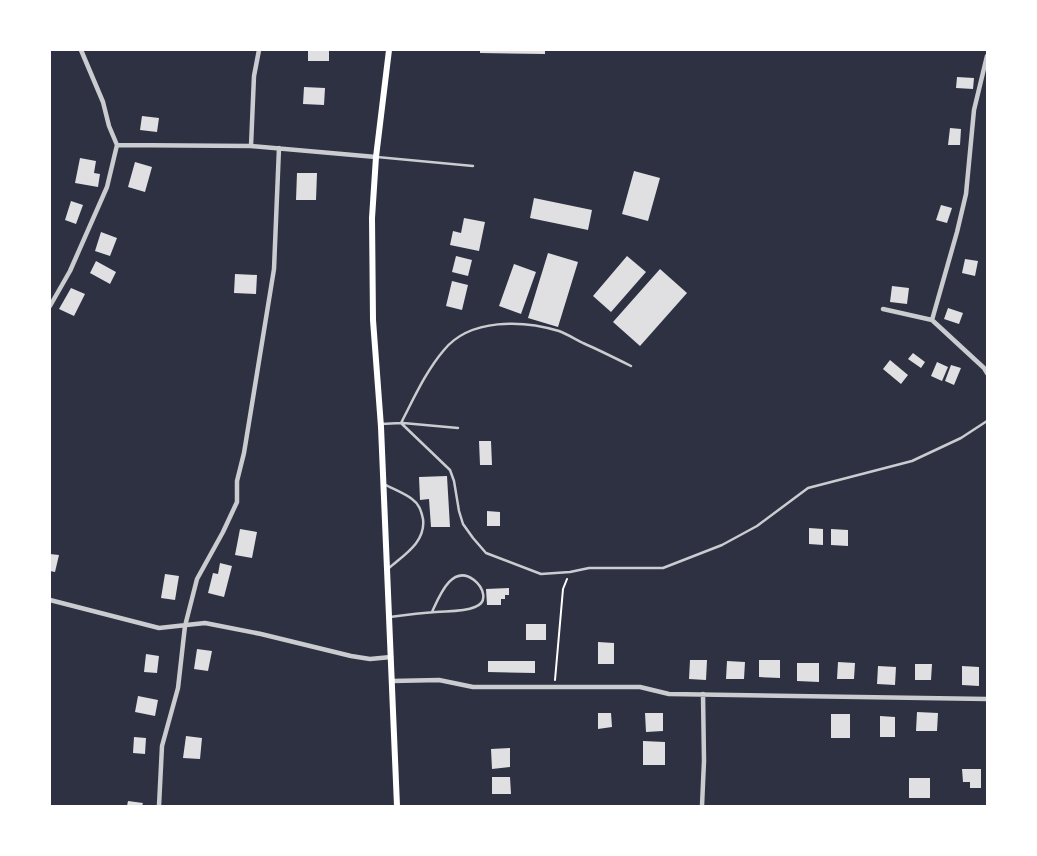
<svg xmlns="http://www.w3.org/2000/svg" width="1037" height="856" font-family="'Roboto Condensed',sans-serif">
<rect width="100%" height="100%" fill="#2d3142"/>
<path fill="#e0e0e3" d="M308,50h21v11h-21z
M480,50h65v4l-65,-1z
M957,77l17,1 -1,11 -17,-1z
M304,87l21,1 -1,17 -21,-1z
M142,116l17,2 -2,14 -17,-2z
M950,128l11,1 -1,16h-12z
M80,158l16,3 -2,12 6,1 -2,13 -23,-4z
M135,162l17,5 -7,25 -17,-5z
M634,171l26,7 -12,43 -26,-7z
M297,173h20l-1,27h-20z
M534,198l58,12 -4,20 -58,-12z
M71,201l12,4 -7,19 -11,-4z
M941,205l11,3 -5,15 -11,-3z
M464,218l21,4 -6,29 -29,-6 3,-14 8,2z
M101,232l16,6 -7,18 -15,-5z
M548,253l30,9 -20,65 -30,-9z
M456,256l16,4 -4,16 -16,-4z
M627,256l19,16 -35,40 -18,-16z
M965,259l13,2 -3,15 -13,-3z
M96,261l20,11 -6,12 -20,-11z
M514,264l22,8 -15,42 -22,-8z
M660,269l27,24 -47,53 -27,-24z
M235,274l22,1 -1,19 -22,-1z
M452,281l16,4 -6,25 -16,-4z
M892,286l17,2 -2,16 -17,-2z
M71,288l14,6 -11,22 -15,-7z
M948,308l15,5 -4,11 -15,-5z
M913,353l12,9 -4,6 -13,-9z
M890,360l18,15 -7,9 -18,-15z
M937,362l11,5 -6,14 -11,-5z
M951,365l10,3 -7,17 -9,-4z
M479,441h12l1,24h-12z
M447,476l3,51h-19l-2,-28 -9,1 -1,-23z
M487,511l13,1v14h-13z
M809,528l14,1v16l-14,-1z
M240,529l17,3 -5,26 -17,-3z
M831,529l17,1v16l-17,-1z
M50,554l9,1 -4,17 -5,-1z
M220,563l12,3 -8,31 -16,-4 5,-20 5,1z
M165,574l14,2 -4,24 -14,-2z
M509,588v7h-4v4h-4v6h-14l-1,-16z
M526,624h20v16h-20z
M598,642l16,1v21h-16z
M197,649l15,2 -4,20 -14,-2z
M146,654l13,2 -2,17 -13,-1z
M690,660h17l-1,20 -17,-1z
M759,660h21v18l-21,-1z
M488,661h47v12l-47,-1z
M727,661l18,1 -1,17h-18z
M838,662l17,1 -1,16h-17z
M797,663h22v19l-22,-1z
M915,664h17l-1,16h-16z
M878,666l18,1 -1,18 -18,-1z
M962,666l17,1v19l-17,-1z
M138,696l20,4 -3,16 -20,-4z
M917,712l21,1 -1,18h-21z
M598,713h13l1,14 -14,2z
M645,713h18v18l-17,1z
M831,714h19v24h-19z
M880,716l15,1v20h-15z
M186,736l16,2 -2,21 -17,-1z
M134,737l12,1 -1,16 -12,-1z
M643,741l22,1v23h-22z
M510,748v19l-18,2 -1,-20z
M962,769h19v19h-11v-6h-7z
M492,777h18l1,17h-19z
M909,778h21v20h-21z
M128,801l15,2 -1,3h-15z"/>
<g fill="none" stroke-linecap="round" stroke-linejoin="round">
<path stroke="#fff" stroke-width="2" d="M555,680l8,-91 4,-10"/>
<path stroke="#caccd0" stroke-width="2.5" d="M377,157l96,9
M401,423l49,47 4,11 5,30 4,13 10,14 13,15 55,21 29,-2 19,-4h74l59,-23 35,-19 51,-38 104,-27 49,-23 26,-17
M403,423l55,5
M381,424l20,-1c13,-25 25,-52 43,-73 26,-32 79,-30 115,-19 8,3 16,8 24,12 16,7 32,15 48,23
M384,484c9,5 20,9 28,15 7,5 9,11 11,20 3,23 -19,36 -34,49
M390,617c15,-2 31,-4 46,-5 12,-1 27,0 39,-5 14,-5 8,-20 -1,-27 -22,-17 -35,17 -42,32"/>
<path stroke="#caccd0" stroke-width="4.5" d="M117,145l134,1 125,11
M251,146l3,-70 5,-26
M50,306l20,-35 37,-84 10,-42 -8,-19 -6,-24 -22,-52
M883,309l49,11 52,48 3,5
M932,320l25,-88 9,-38 8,-84 13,-54
M50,600l109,28 46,-5 56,11 90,22 19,3 21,-2
M392,681l47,-1 34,7h167l29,7 318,5
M159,806l3,-60 16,-58 7,-62 12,-47 26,-47 14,-30v-21l7,-28 30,-184 5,-121
M702,806l2,-45 -1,-67"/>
<path stroke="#fff" stroke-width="6" d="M389,50l-13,107 -4,61 1,102 8,107 16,379"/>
</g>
<rect width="1037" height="856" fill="none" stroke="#ffffff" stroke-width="102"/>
</svg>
